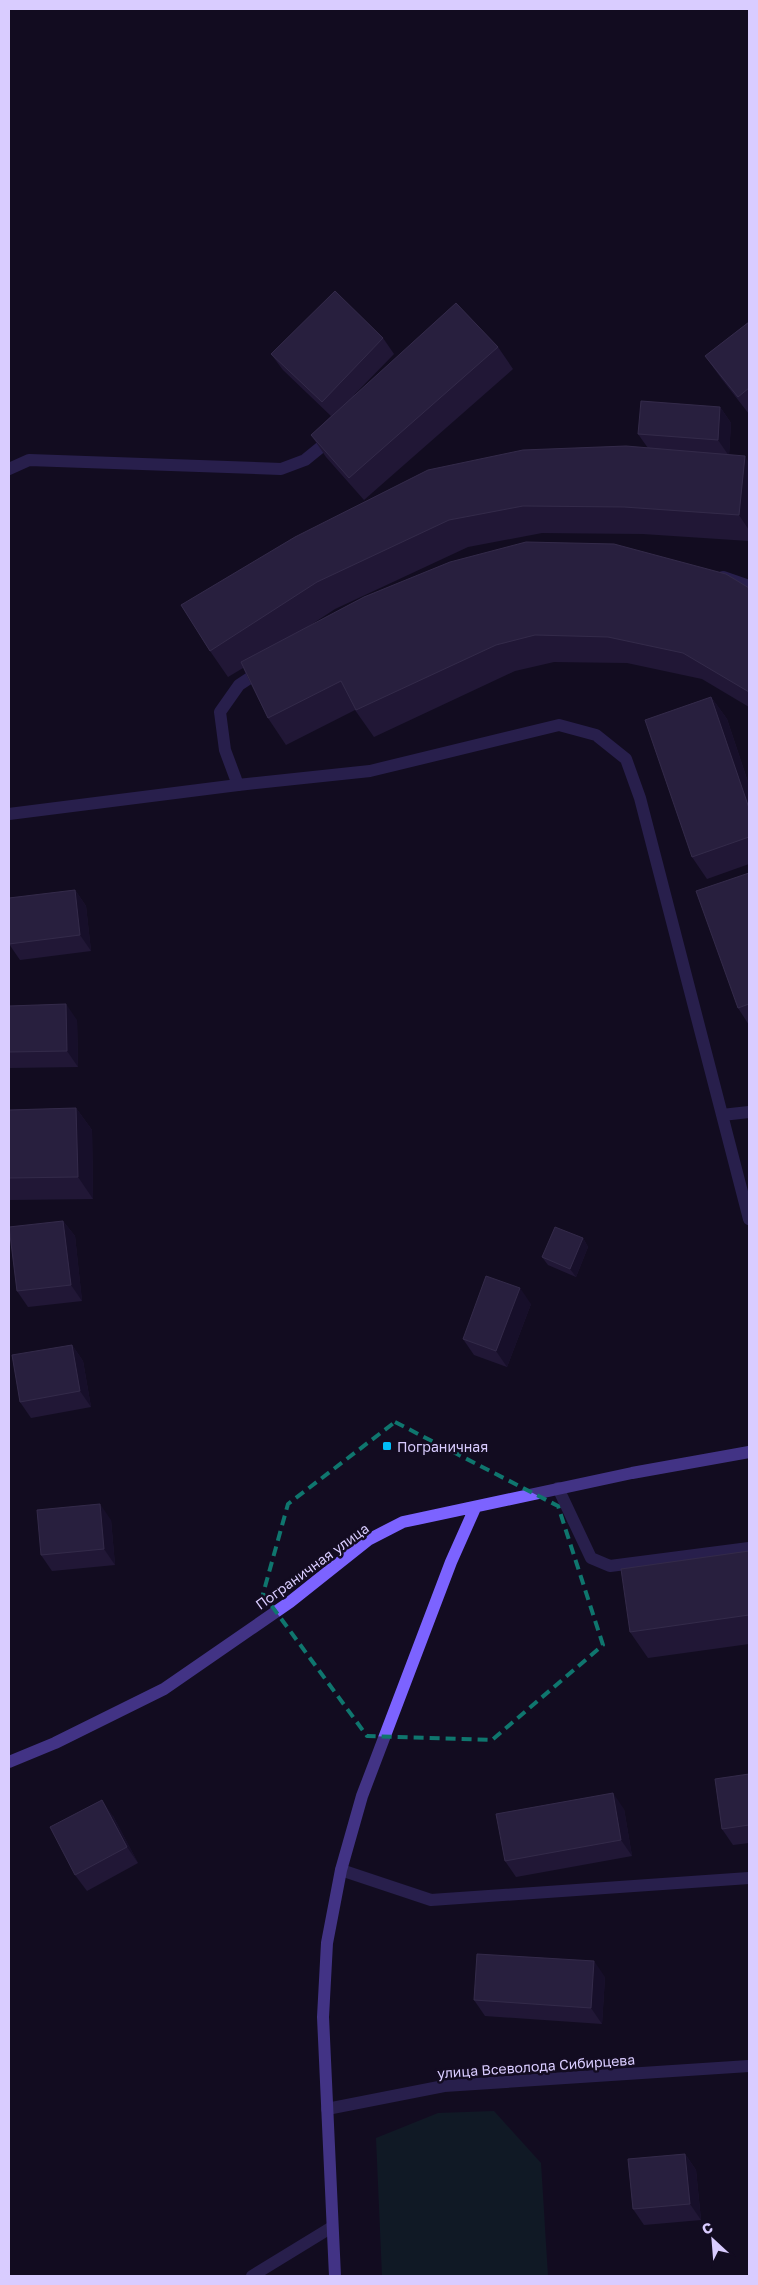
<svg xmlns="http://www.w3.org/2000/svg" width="758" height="2285" font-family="'Golos Text',sans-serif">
<rect width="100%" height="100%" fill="#130c21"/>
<path fill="#0f282b" d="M494,2111l47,52 7,113h-166l-6,-138 62,-25z"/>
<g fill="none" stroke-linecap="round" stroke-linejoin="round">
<path stroke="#433682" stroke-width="12" d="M9,469l20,-9 252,9 24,-9 27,-22
M723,577l26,9
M238,785l-13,-35 -5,-38 19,-27 24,-16"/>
<path stroke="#433682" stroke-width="12" d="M9,814l229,-29 132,-14 189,-46 37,10 30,24 14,39 109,421
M722,1115l27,-3
M558,1488l33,70 19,8 139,-18
M341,1870l90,30 318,-22
M327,2109l117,-23 305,-20
M252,2276l80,-49"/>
<path stroke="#7c63ff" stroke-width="12" d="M9,1762l46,-19 109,-54 126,-87 78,-62 35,-18 229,-49 117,-21
M335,2276l-12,-259 4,-74 14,-73 21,-74 89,-234 24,-54"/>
</g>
<path fill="#332550" d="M749,322v92l-28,-36 -16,-22z
M383,338l11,16 -40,41 144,-48 15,22 -149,131 -38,-43 -15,-22 20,-19 -48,-46 -12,-16z
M720,407l11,16 -2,32 20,8v78l-106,-7 -101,-1 -74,14 -133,62 -32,21 446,-42v119l-47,-28 -75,-16 -73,-1 -39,9 -141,66 -19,-27 -69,35 -18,-27 -25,-50 -15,9 -18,-26 -29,-46 467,-157 -10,-14z
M711,697l16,22 22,66v79l-42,15 -15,-22z
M749,873v152l-11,-17z
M75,890l11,16 5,45 -71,9 -11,-16z
M9,1006l68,14 1,47 -69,1z
M76,1108l16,22 1,69 -84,1v-90z
M63,1221l12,15 7,65 -54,6 -11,-16z
M583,1238l5,9 -12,30 -28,-12 -6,-8z
M531,1304l-24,63 -33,-12 -11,-16z
M72,1345l11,16 8,46 -60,11 -11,-16z
M111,1520l4,45 -63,6 -11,-16z
M749,1551v93l-101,14 -18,-26z
M749,1774v69l-16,2 -11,-16z
M624,1809l8,47 -116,21 -11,-16z
M113,1816l25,47 -51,28 -12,-16z
M605,1977l-3,47 -117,-8 -11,-16z
M685,2154l11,16 5,50 -57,5 -11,-16z"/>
<path fill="#1e1335" d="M720,407l11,16 -2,33 -11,-16z
M745,456l4,7v67l-10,-15z
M711,697l16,22 22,66v23z
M75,890l11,16 5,45 -11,-16z
M66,1004l11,16 1,47 -11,-16z
M76,1108l16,22 1,69 -15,-22z
M63,1221l12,15 7,65 -11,-16z
M583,1238l5,9 -12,30 -6,-8z
M520,1288l11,16 -24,63 -11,-16z
M72,1345l11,16 8,46 -11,-16z
M100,1504l11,16 4,45 -11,-16z
M613,1793l11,16 8,47 -11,-16z
M102,1800l11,16 25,47 -11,-16z
M594,1961l11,16 -3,47 -11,-16z
M685,2154l11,16 5,50 -11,-16z"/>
<path fill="#443763" stroke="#5c4e7b" d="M335,291l48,47 -61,64 -51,-48z
M456,303l42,44 -149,131 -38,-43z
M749,322v66l-11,9 -33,-41z
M641,401l79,6 -2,33 -80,-6z
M626,446l119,10 -6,59 -115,-8 -101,-1 -74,14 -132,62 -107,69 -29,-46 114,-68 133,-67 95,-20z
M526,542l88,2 112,30 23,14v104l-66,-39 -75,-16 -73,-2 -39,10 -140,65 -15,-29 -73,37 -27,-56 123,-65 86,-35z
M711,697l38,111v29l-57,20 -47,-137z
M749,873v131l-11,4 -42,-117z
M75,890l5,45 -71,9v-46z
M66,1004l1,47 -58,1v-46z
M76,1108l2,69 -69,1v-68z
M63,1221l8,64 -54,6 -8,-64z
M555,1227l28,11 -13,31 -28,-12z
M486,1276l34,12 -24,63 -33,-12z
M72,1345l8,46 -60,11 -8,-47z
M100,1504l4,45 -63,6 -4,-45z
M749,1551v64l-119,17 -9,-63z
M749,1774v51l-27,4 -7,-50z
M613,1793l8,47 -116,21 -9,-47z
M102,1800l25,47 -52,28 -25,-48z
M477,1954l117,7 -3,47 -117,-8z
M685,2154l5,50 -57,5 -5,-50z"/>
<path d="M0 0H758V2285H0ZM395,1422l163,84 45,139 -111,95 -125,-4 -104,-142 25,-90z" fill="#130c21" fill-opacity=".55" fill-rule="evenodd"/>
<path fill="none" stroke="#0f766e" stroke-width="4" stroke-dasharray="10 6" stroke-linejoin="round" d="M395,1422l163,84 45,139 -111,95 -125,-4 -104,-142 25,-90z"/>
<rect fill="#00bef7" stroke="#130c21" stroke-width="2" x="382" y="1441" width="10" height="10" rx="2.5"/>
<g text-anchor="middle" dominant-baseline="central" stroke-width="5" stroke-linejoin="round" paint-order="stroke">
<g font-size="14" fill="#d9ccff" stroke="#130c21" text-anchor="start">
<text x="397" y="1446">Пограничная</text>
</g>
<g font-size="14" fill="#d9ccff" stroke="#130c21">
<text transform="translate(312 1566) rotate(-36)">Пограничная улица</text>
<text transform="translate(536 2066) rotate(-4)">улица Всеволода Сибирцева</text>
</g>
</g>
<rect width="758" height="2285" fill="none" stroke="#d9ccff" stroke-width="20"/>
<g transform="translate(713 2240) rotate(334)" stroke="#130c21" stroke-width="4" paint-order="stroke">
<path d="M0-4L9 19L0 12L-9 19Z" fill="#d9ccff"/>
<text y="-8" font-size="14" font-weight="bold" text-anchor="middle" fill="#d9ccff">С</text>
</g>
</svg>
